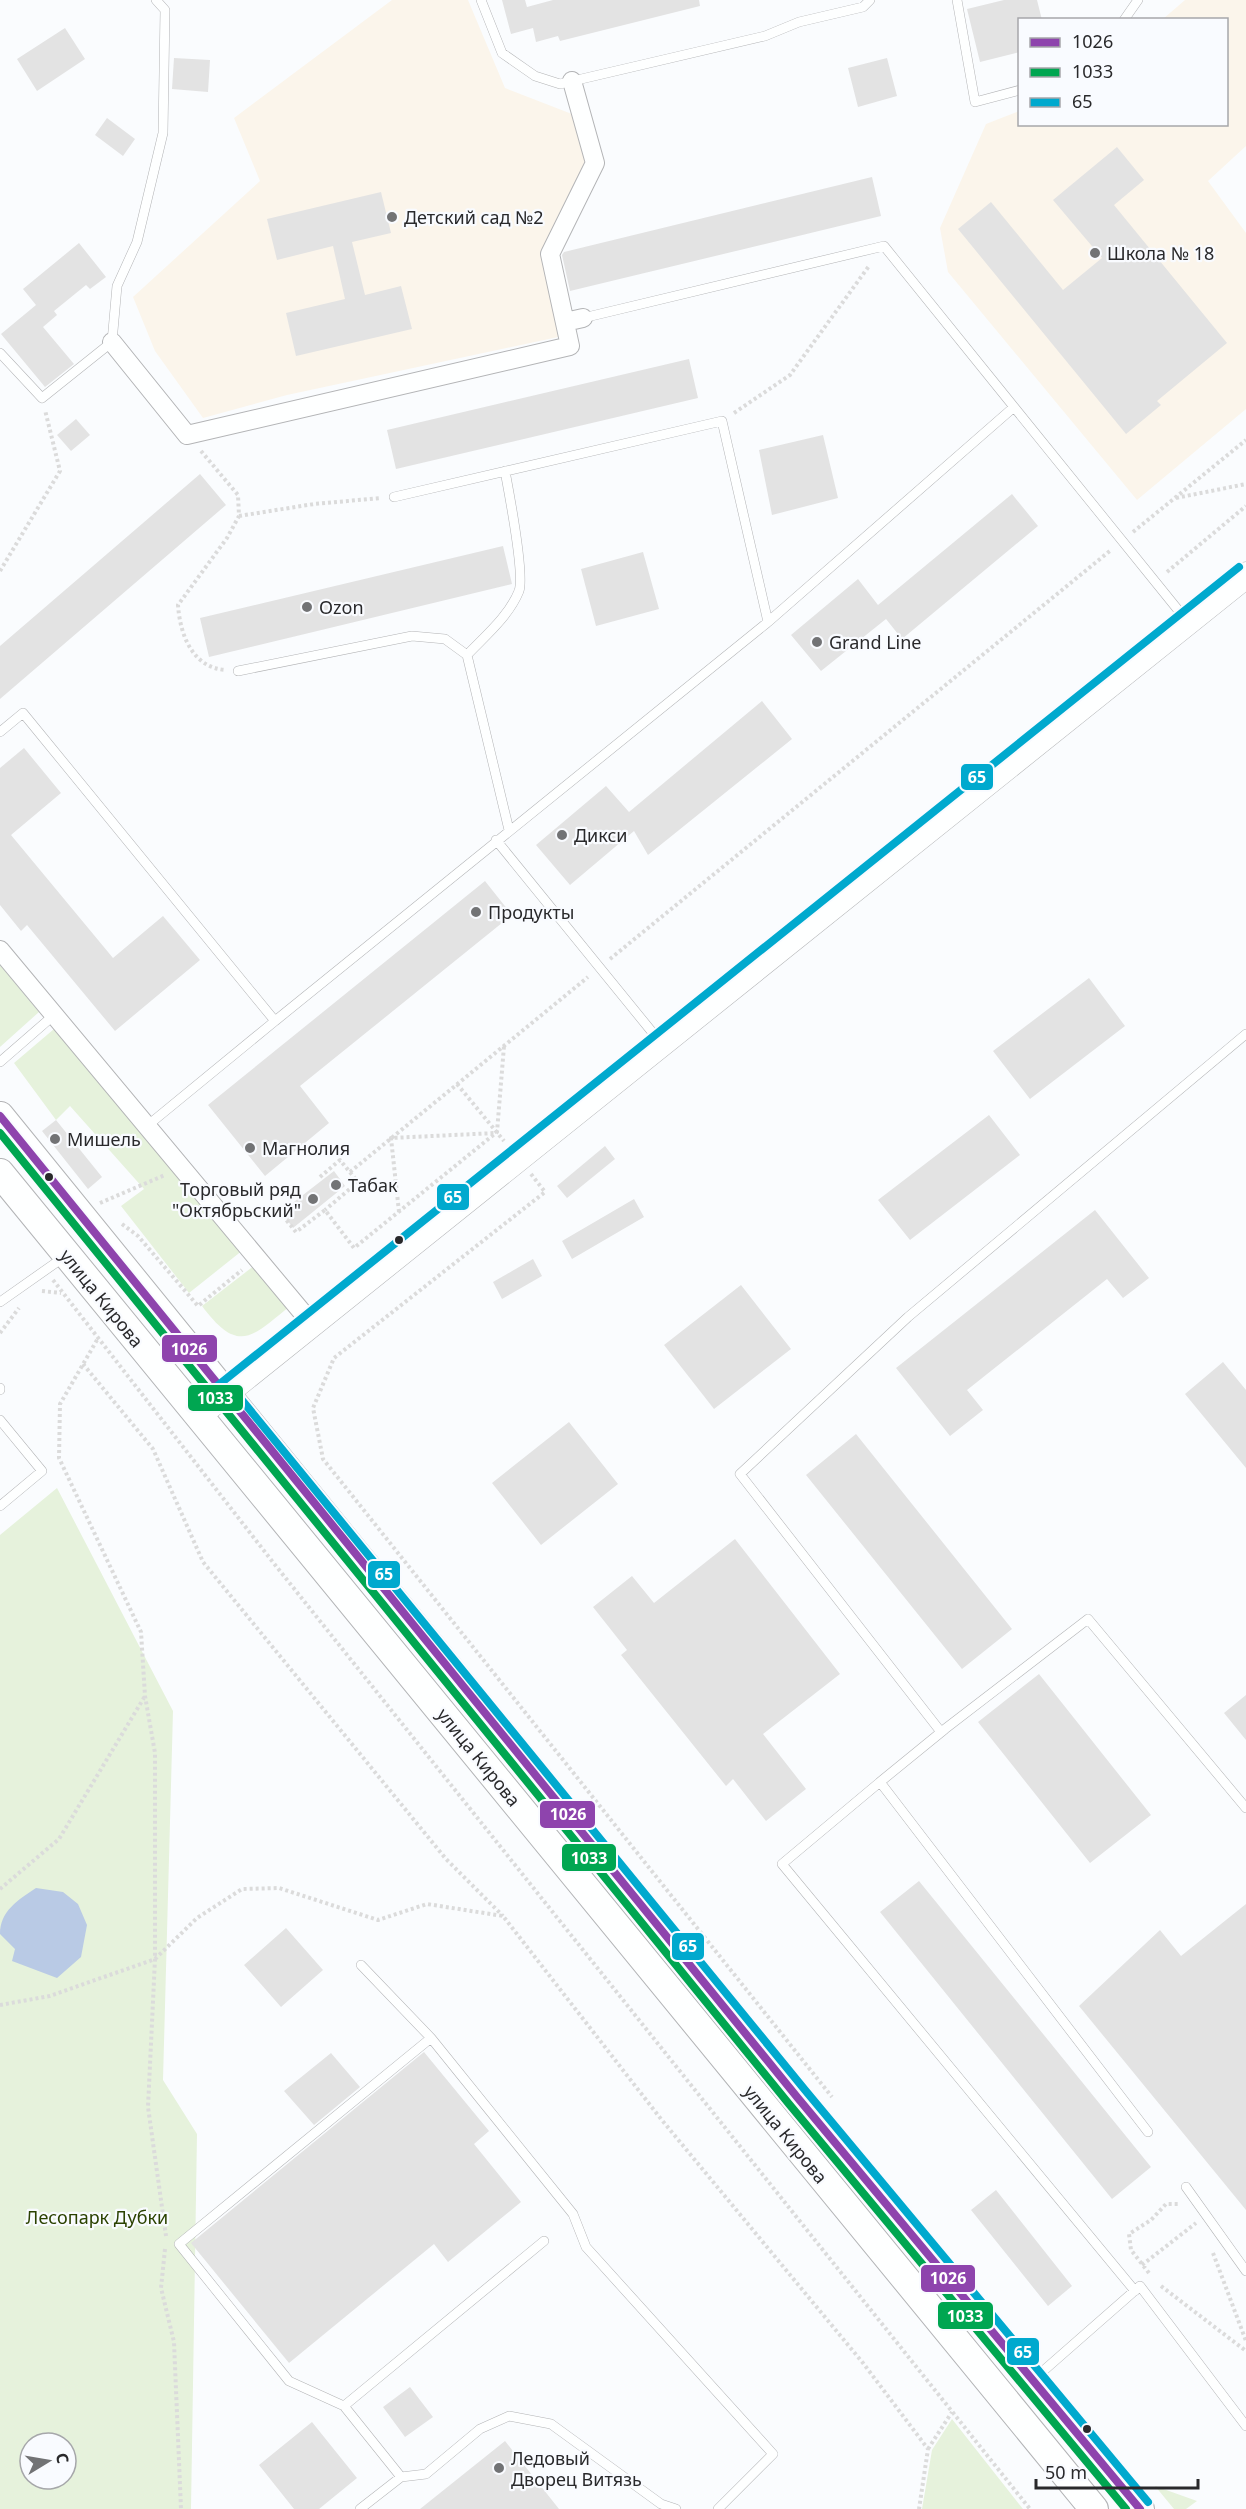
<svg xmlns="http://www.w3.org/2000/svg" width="1246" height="2509" font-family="'Noto Sans',sans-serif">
<rect width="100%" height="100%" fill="#fafcfe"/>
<path fill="#fbf5eb" d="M392,0h76l37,88 72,28 13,48 -44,89 17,83 -276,59 -84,23 -48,-67 -22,-54 127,-116 -26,-63z
M1185,0h61v146l-38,35 38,52v176l-109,91 -189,-228 -8,-44 46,-104 33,-13 1,13h206v-104l-63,-1z"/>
<path fill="#e6f2dc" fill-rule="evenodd" d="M0,965l39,47 -39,35z
M54,1029l189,221 -54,43 -68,-87 23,-17 -74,-83 -14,14 -42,-57z
M255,1265l35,41c-39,32 -52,48 -88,0z
M57,1488l116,223 -10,369 34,54 -6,375h-191v-974zM30,2443h36v36h-36z
M952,2419l71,90h-101l10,-59z
M1155,2486l42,15 -11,8h-12z"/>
<path fill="#b9cae5" d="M36,1888l27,4 15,12 9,21 -6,32 -24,21 -45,-17 3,-12 -15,-15c0,-23 18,-34 36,-46z"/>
<path fill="#e3e3e3" d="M502,0h23l2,7 26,-7h146l1,6 -140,35 -2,-5 -22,6 -3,-14 -22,6z
M1004,0h33l5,20h-22v32l-40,10 -13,-53z
M65,28l20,31 -48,32 -20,-32z
M174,58l36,2 -2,32 -36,-3z
M887,58l10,38 -39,11 -10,-39z
M107,118l28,21 -12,17 -28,-21z
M1117,147l27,33 -30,25 113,138 -70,58 4,4 -35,29 -168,-205 33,-27 72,88 39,-32 -49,-58z
M872,177l9,39 -311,75 -8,-36 2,-3z
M381,192l10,41 -39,9 13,53 36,-9 11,43 -116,27 -10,-43 59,-14 -12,-53 -56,14 -10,-41z
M79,243l27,34 -16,12 -4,-4 -32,26 3,4 -14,12 31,37 -29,23 -44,-53 35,-29 -13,-16z
M689,359l9,39 -302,71 -9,-39z
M76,419l14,16 -19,16 -14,-16z
M823,435l15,63 -66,17 -13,-65z
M200,474l26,31 -226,194v-53z
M1012,494l26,32 -136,113 -16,-20 -65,52 -30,-36 67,-56 20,26z
M503,546l9,38 -303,73 -9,-39z
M643,552l16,57 -63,17 -15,-57z
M762,701l30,38 -144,116 -14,-24 -64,54 -34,-40 70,-59 23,26z
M24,748l37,45 -50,42 102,123 50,-42 37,44 -85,71 -88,-106 -6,6 -21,-26v-137z
M485,881l27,34 -212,171 29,37 -64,53 -57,-71z
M1089,978l36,48 -95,73 -37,-48z
M989,1115l31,40 -110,85 -32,-40z
M56,1120l46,57 -14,12 -46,-58z
M605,1146l10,13 -48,39 -10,-12z
M334,1171l11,15 -52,42 -12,-16z
M634,1199l10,18 -72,42 -10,-18z
M1095,1210l54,68 -26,20 -16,-19 -140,111 16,20 -33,26 -54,-68z
M533,1259l9,17 -40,23 -9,-17z
M741,1285l50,64 -77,60 -50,-64z
M1223,1362l23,28v78l-61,-74z
M569,1422l49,62 -77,61 -49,-62z
M856,1434l156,195 -50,40 -156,-194z
M735,1539l105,135 -77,60 43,55 -40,32 -33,-42 -7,7 -105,-131 6,-5 -34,-43 39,-31 22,27z
M1039,1674l112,141 -61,48 -112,-141z
M1246,1695v45l-22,-27z
M919,1881l232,286 -39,32 -232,-287z
M1246,1904v306l-167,-204 81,-76 21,26z
M286,1928l37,42 -42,37 -37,-42z
M424,2052l65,79 -15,13 47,58 -73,60 -14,-18 -145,119 -98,-120z
M331,2053l29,34 -46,38 -30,-34z
M996,2190l76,96 -24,20 -77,-96z
M410,2387l23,30 -28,20 -22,-30z
M312,2422l45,56 -38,31h-25l-35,-44z
M505,2441l54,68h-139z"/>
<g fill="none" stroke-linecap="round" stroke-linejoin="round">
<g stroke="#b3b4b6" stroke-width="10">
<path id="lane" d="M481,0l21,53 33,23 25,8 205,-48 34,-14 64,-15 7,-7
M957,0l18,102 45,-12
M1124,20l14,-20
M583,318l301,-72 130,161
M0,353l42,45 70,-56 5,-56 20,-44 26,-109 2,-123 -9,-10
M394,497l328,-76 46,201
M467,655c18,-19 42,-39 52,-64 6,-17 -10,-98 -14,-120
M238,671l174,-35 33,3 22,16 42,175
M0,732l23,-19 252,308 -128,105
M496,840l165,203
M275,1021l493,-399 246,-215 173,214
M1246,1034l-338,283 -168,157 201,258 147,-113 158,189
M0,1062l54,-47
M0,1302l64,-45
M0,1388v2
M0,1420l42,51 -42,35
M945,1729l-65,53 268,350
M880,1782l-98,82 353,427
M361,1965l70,73 142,176 13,33 187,207 -55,55
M1186,2187l60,84
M1034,2379l106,-93 106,140
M344,2406l-55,-25 -110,-137 252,-206
M401,2477l-57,-71 200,-165
M360,2509l41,-32 25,-3 54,-45 29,-13 42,8 110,80 15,5"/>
</g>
<g stroke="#b3b4b6" stroke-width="20">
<path id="street" d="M565,322l18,-4
M112,342l75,93 383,-89 -20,-92 45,-91 -23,-82
M0,950l312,374"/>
</g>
<g stroke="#b3b4b6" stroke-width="27">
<path id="secondary" d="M198,1415l1048,-840"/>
</g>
<g stroke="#b3b4b6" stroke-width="30">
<path id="primary" d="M0,1116l797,981 343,412
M0,1173l1094,1336"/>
</g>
<path stroke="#dbdbdb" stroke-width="4" stroke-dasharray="3 3" stroke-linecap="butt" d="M734,413l56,-38 79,-109
M201,451l37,44 1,21 -12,22 -49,67c2,29 14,63 48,65
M1176,498l70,-14
M239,516l75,-12 67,-6
M1133,532l113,-92
M0,571l60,-100 -15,-61
M1167,572l79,-66
M610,959l501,-409
M457,1084l47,57
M350,1172l238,-195
M531,1174l14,18 -211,166 -21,50 10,51 509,638
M320,1177l20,-17 18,22 -33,28
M100,1203l65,-28
M279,1211l17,21 29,-22 29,38 143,-116 7,-86
M399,1212l-8,-74 105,-5
M122,1224l16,12 60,70 44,-36
M53,1280l219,281 758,948
M42,1291l19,2
M0,1333l19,-25
M97,1340l-37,64 -1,54 82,174 4,64 10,57v206l-7,148 18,129
M83,1364l70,85 50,113 243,297 57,57
M0,1889l59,-50 86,-143
M0,2005l50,-9 105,-37 42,-41 45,-29 37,-1 99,32 49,-16 76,12 158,203 202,244 65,86 -9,60
M165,2249l-4,39 13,54 7,167
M1213,2253l33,88
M1142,2265l54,-42
M1149,2273l-18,-23 -2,-16 22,-14 15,-16h12
M1161,2286l85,65
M928,2449l24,-37"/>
<use href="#lane" stroke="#feffff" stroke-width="9"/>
<use href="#street" stroke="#feffff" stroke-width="18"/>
<use href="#secondary" stroke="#feffff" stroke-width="26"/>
<use href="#primary" stroke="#feffff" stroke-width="28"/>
<g stroke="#f9fbff" stroke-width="12">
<path id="bus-1" d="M0,1116l797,981 343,412"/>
</g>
<g stroke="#f9fbff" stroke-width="12">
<path id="bus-2" d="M0,1133l789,971 337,405"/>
</g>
<g stroke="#f9fbff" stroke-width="12">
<path id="bus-3" d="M232,1388l573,702 343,412
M191,1407l1048,-840"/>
</g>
<use href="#bus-1" stroke="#8e44ad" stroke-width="8"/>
<use href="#bus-2" stroke="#00a651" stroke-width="8"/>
<use href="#bus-3" stroke="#00a9ce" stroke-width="8"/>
</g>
<g fill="#727375" stroke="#f9fbff" stroke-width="2">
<circle cx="392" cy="217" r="6"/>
<circle cx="1095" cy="253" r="6"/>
<circle cx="307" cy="607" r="6"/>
<circle cx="817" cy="642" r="6"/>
<circle cx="562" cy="835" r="6"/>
<circle cx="476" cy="912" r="6"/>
<circle cx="55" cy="1139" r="6"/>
<circle cx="250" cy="1148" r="6"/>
<circle cx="336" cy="1185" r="6"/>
<circle cx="313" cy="1199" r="6"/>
<circle cx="499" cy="2468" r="6"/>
</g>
<g fill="#29292b" stroke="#f9fbff" stroke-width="2">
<circle cx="49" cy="1177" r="5"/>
<circle cx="399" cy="1240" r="5"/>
<circle cx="1087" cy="2429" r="5"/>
</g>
<g text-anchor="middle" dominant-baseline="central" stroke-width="4.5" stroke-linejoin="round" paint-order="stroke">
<g font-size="18" fill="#29292b" stroke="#f9fbff" text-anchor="start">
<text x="404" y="217">Детский сад №2</text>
<text x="1107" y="253">Школа № 18</text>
<text x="319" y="607">Ozon</text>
<text x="829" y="642">Grand Line</text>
<text x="574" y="835">Дикси</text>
<text x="488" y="912">Продукты</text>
<text x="67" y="1139">Мишель</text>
<text x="262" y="1148">Магнолия</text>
<text x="348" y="1185">Табак</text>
<text x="301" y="1189" text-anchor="end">Торговый ряд<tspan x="301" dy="21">"Октябрьский"</tspan></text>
<text x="511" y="2458">Ледовый<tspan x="511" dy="21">Дворец Витязь</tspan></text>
</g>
<g font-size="18" fill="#29292b" stroke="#f9fbff">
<text transform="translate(102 1298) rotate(51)">улица Кирова</text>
<text transform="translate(479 1757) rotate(51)">улица Кирова</text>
<text transform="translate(786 2134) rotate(51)">улица Кирова</text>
</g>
<g font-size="18" fill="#2b4201" stroke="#f9fbff">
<text x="97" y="2217">Лесопарк Дубки</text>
</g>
</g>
<g stroke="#f9fbff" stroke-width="2">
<rect x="960" y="763" width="34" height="28" rx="6" fill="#00a9ce"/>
<rect x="436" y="1183" width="34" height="28" rx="6" fill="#00a9ce"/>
<rect x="161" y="1334" width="57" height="29" rx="6" fill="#8e44ad"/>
<rect x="187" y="1384" width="57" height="28" rx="6" fill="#00a651"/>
<rect x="367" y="1560" width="34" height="29" rx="6" fill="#00a9ce"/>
<rect x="539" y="1800" width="57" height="29" rx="6" fill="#8e44ad"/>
<rect x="561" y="1843" width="56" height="29" rx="6" fill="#00a651"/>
<rect x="671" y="1932" width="34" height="29" rx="6" fill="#00a9ce"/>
<rect x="920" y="2264" width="56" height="29" rx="6" fill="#8e44ad"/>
<rect x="937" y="2301" width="57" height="29" rx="6" fill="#00a651"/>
<rect x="1006" y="2337" width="34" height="29" rx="6" fill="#00a9ce"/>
</g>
<g font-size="16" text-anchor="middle" font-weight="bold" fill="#fff">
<text x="977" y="783">65</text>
<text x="453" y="1203">65</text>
<text x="189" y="1355">1026</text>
<text x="215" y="1404">1033</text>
<text x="384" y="1580">65</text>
<text x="568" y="1820">1026</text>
<text x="589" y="1864">1033</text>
<text x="688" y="1952">65</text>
<text x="948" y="2284">1026</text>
<text x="965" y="2322">1033</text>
<text x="1023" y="2358">65</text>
</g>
<rect x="1018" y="18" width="210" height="108" fill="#f9fbff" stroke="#a6a7aa" stroke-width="1.5"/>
<rect x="1030" y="38" width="30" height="9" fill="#8e44ad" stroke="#a6a7aa" stroke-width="1.5"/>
<text x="1072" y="48" font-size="18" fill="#29292b">1026</text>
<rect x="1030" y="68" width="30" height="9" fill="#00a651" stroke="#a6a7aa" stroke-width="1.5"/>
<text x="1072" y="78" font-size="18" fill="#29292b">1033</text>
<rect x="1030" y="98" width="30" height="9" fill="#00a9ce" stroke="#a6a7aa" stroke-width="1.5"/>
<text x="1072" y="108" font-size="18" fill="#29292b">65</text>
<g transform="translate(48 2461) rotate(79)"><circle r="28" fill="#f9fbff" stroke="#a6a7aa" stroke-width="1.5"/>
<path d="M0-4.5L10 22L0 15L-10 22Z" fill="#727375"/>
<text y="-9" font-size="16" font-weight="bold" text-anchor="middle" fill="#29292b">С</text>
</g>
<path d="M1036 2479v9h162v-9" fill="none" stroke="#29292b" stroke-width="3"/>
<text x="1045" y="2479" font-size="18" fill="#29292b" stroke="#f9fbff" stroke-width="4.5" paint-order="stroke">50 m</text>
</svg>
